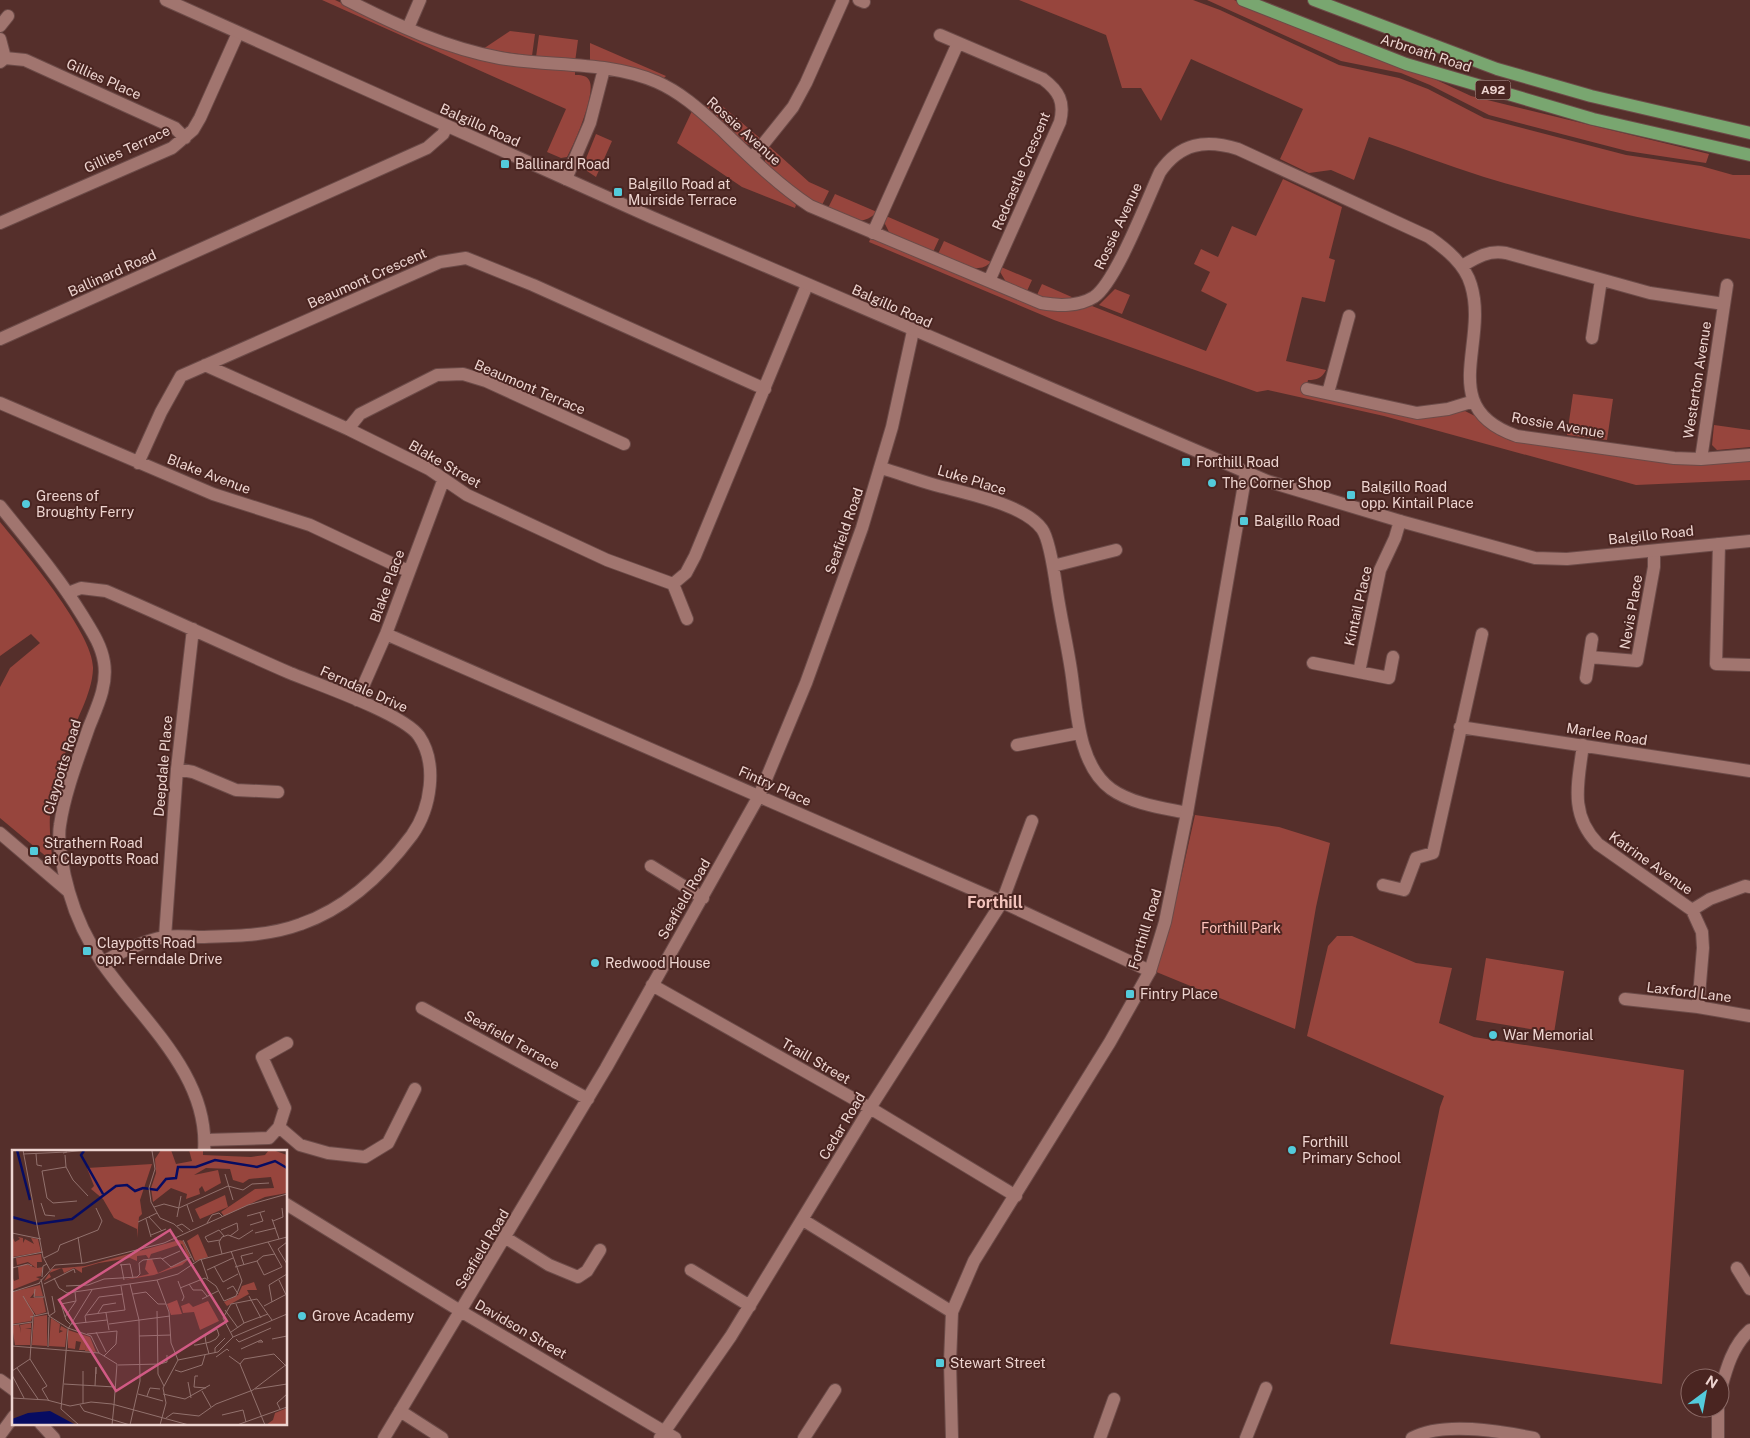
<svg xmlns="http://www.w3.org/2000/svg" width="1750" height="1438" font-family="'Public Sans',sans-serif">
<rect width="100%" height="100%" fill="#552f2b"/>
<path fill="#97453d" d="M322,0h13l89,41 151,30v4c5,0 11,0 14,5 8,12 -15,65 -22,77l-6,1 -14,-6 19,-43z
M1019,0h174l27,10 119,55 60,13 29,11 56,29 142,37 75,11 32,9h17v64c-90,-15 -179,-36 -266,-62 -38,-12 -76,-27 -115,-40l-15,43 -23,-10 -22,3 -29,-14 23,-50 -112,-50 -30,62 -20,-33h-19l-16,-53z
M1207,0h27l196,77 41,19 238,58 -3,9 -79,-12 -138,-36 -59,-30 -29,-12 -60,-12z
M510,31l25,3 -3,22 -49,-7z
M539,35l39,5 -3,22 -39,-5z
M590,43l76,33 -3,3 -73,-17z
M713,98l49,42 -13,5 -6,-3 -40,-35z
M692,111l104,94 -1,3 -53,-21 -65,-44z
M596,134l16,7 -16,36 -9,-6 -2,-10z
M769,146l40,36 20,9 -7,14 -17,-9 -40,-33v-13z
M1283,179l59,28 -13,51 6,2 -10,42 -23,-5 -16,64 40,9c-4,8 -9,10 -18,10l-3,13 112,26 48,-8 12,6 21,18 13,6 173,24 66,-4v19l-114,5 -252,-69 -116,-26 -11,2 -203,-72 -185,-78 2,-5 199,74 22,-5 114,45 21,-47 -26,-13 9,-19 -16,-8 7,-15 17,8 14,-31 24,10z
M835,194l42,18c-17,17 -30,4 -49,-4z
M886,216l53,23 -6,13 -43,-18 -6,-12z
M944,241l47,21c-14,15 -37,-1 -53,-8z
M1001,267l31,13 -5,11 -21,-9 -7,-12z
M1042,284l32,14 -14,2 -14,-1 -9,-4z
M1115,289l15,6 -8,19 -23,-9z
M1573,394l40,5 -6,41 -40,-5z
M1714,425l36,5v17l-33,3 -5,-5z
M0,522c23,28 95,113 93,147 -1,26 -18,51 -25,76 -6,18 -17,52 -18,70 -1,14 1,29 2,42l-4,1 -48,-40v-131l10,-19 30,-25 -9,-9 -31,22z
M1195,815l84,12 51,16 -14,64 -21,122 -141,-58 24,-80z
M1337,936h15l64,27 36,5 -13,55 35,14 210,33 -22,314 -272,-40 50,-237 4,-11 -137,-60 21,-90z
M1486,958l78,13 -10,62 -78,-13z"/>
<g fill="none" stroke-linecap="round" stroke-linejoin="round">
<g stroke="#6c4b48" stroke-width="14">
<path id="street" d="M347,0c49,25 99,48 153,58 51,9 109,3 157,24 25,11 44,29 64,47 28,27 56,55 89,77l231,97c18,3 37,4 53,-6 22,-15 53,-97 66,-125 20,-29 45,-33 78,-23l191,88c17,12 36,27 42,48 18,59 -36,123 46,151l157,22 27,1 49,-4
M859,0l5,2
M0,26l8,-10
M408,28l12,-28
M940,35l103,44c16,12 22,23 17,43l-71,159
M0,39l5,19
M0,62l5,-4 20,2 150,68 10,10
M752,158l41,-51 13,-24 37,-83
M566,179l24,-56 14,-54
M0,223l172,-75 21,-18 7,-12 38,-85
M873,233l85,-190
M1462,266c15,-9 26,-16 44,-13l144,40 74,11
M1592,338l9,-58
M0,339l427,-191 16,-14 4,-8
M205,365l143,64 81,40 38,26 140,65 66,24 13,-11 9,-17 112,-271
M1307,389l110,24 31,-4 26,-8
M1328,393l21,-77
M0,403l213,91 97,31 98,46
M348,429l12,-15 77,-39 26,-1 23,7 138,63
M1701,459l26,-174
M138,463l23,-51 20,-36 259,-114 26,-4 67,27 232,104
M881,468c18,5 36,12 54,17 29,8 89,19 107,44 8,11 13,49 15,63 4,26 10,52 14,78 6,38 6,94 40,119 21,15 52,19 76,24
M1719,544l-3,120 34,1
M1053,566l63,-16
M673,584l14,35
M68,593l13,-5 25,3c61,26 122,55 184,82 27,11 114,41 129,63 19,28 12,72 -7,99 -29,39 -65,73 -111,89 -32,12 -66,12 -100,13 -11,0 -24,-2 -36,0 -19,3 -47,16 -63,26
M386,634l616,268 148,69
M1590,657l47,4 17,-94v-16
M1313,663l76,15 4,-21
M1359,672l21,-102 15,-32 5,-17
M1586,678l6,-39
M357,700l29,-66 57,-153
M1460,727l290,44
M1017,745l62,-12
M1583,745c-5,38 -14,69 15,99l94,66 10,22 1,16 -5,59
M177,769l16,3 43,18 42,2
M651,866l52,32
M1383,885l21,5 12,-32 17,-5 49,-219
M1692,910l18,-11 35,-13 5,1
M165,937l12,-168 16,-140
M652,985l218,123 146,88
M1625,999l73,8 52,9
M422,1008l166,91
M279,1127l21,18 28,8 37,4 23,-14 27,-54
M205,1140l64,-2 10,-11 6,-19 -23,-51 25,-14
M286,1204l176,108 213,126
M803,1220l149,92
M506,1238l43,27 29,12 9,-6 13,-21
M1737,1268l13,21
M691,1270l59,36
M0,1380l14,10
M1720,1392c6,-22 12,-46 30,-62
M400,1411l42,27
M41,1424l13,14
M384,1438l222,-370 153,-272 47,-113 56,-155 30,-101 21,-96
M660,1438l71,-102 139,-228 132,-206 30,-81
M804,1438l31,-48
M1100,1438l14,-39
M1246,1438l20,-50
M1412,1438c31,-17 88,-7 122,0
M1718,1438v-30"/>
</g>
<g stroke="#6c4b48" stroke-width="14">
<path id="secondary" d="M166,0l485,217 616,264 133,40 135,37 32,1 183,-18
M0,506c29,36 58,70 82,109 9,15 19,29 22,47 4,23 -7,45 -15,65 -11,32 -24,65 -29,98 -3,17 4,50 9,67 7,25 19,50 34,72 39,56 107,112 101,188
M0,833l69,59
M0,1435l14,-19
M952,1438l-2,-76 2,-50 22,-51 136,-219 40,-71 15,-49 22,-109 59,-340"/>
</g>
<g stroke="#6c4b48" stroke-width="14">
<path id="primary" d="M1243,0l163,64 187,55 157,36
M1314,0l183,69 94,27 159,37"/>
</g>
<use href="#street" stroke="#a1756f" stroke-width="12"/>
<use href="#secondary" stroke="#a1756f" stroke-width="12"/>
<use href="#primary" stroke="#79a670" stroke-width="12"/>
</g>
<g fill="#53cbdb" stroke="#4a2521" stroke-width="2">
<rect x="500" y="159" width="10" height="10" rx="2.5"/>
<rect x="613" y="187" width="10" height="10" rx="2.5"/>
<rect x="1181" y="457" width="10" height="10" rx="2.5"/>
<circle cx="1212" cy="483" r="5"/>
<rect x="1346" y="490" width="10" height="10" rx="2.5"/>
<circle cx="26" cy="504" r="5"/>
<rect x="1239" y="516" width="10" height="10" rx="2.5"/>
<rect x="29" y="846" width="10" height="10" rx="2.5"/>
<rect x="82" y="946" width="10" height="10" rx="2.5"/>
<circle cx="595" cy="963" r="5"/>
<rect x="1125" y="989" width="10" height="10" rx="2.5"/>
<circle cx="1493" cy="1035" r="5"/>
<circle cx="1292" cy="1150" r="5"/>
<circle cx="302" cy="1316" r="5"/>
<rect x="935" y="1358" width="10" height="10" rx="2.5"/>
</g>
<g text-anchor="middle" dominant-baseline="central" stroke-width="4" stroke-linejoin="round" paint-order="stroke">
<rect fill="#4a2521" stroke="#bda09c" stroke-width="1" x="1475.5" y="80.5" width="35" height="19" rx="4"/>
<g font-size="12" font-weight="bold" fill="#eed5d1">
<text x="1493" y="90">A92</text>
</g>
<g font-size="14" fill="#eed5d1" stroke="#4a2521">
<text transform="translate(1426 53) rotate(18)">Arbroath Road</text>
<text transform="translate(104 79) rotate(24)">Gillies Place</text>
<text transform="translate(480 125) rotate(24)">Balgillo Road</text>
<text transform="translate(744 131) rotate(42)">Rossie Avenue</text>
<text transform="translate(127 149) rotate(-25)">Gillies Terrace</text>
<text transform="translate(1021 171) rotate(-67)">Redcastle Crescent</text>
<text transform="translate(1118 226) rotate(-65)">Rossie Avenue</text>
<text transform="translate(112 273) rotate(-24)">Ballinard Road</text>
<text transform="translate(367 278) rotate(-24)">Beaumont Crescent</text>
<text transform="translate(892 306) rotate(24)">Balgillo Road</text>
<text transform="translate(1697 380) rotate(-81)">Westerton Avenue</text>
<text transform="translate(530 387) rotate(23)">Beaumont Terrace</text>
<text transform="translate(1558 425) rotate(10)">Rossie Avenue</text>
<text transform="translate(445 464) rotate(30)">Blake Street</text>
<text transform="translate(209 474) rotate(21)">Blake Avenue</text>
<text transform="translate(972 480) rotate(17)">Luke Place</text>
<text transform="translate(844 531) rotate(-71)">Seafield Road</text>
<text transform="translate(1651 535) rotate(-6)">Balgillo Road</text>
<text transform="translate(387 586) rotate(-70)">Blake Place</text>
<text transform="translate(1358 606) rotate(-77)">Kintail Place</text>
<text transform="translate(1631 612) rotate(-80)">Nevis Place</text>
<text transform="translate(364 689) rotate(24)">Ferndale Drive</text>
<text transform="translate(1607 734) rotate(9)">Marlee Road</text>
<text transform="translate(163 766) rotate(-85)">Deepdale Place</text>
<text transform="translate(62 767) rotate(-73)">Claypotts Road</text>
<text transform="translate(775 786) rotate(24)">Fintry Place</text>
<text transform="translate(1651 863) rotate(35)">Katrine Avenue</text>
<text transform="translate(684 899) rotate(-60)">Seafield Road</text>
<text transform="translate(1145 929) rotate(-73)">Forthill Road</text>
<text transform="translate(1689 992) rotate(7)">Laxford Lane</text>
<text transform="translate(512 1040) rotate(29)">Seafield Terrace</text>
<text transform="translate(816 1061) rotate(30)">Traill Street</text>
<text transform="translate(842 1126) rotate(-59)">Cedar Road</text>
<text transform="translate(482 1249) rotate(-59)">Seafield Road</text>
<text transform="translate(521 1329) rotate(30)">Davidson Street</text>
</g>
<g font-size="14" fill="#eed5d1" stroke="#4a2521" text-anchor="start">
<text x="515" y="164">Ballinard Road</text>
<text x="628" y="184">Balgillo Road at<tspan x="628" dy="16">Muirside Terrace</tspan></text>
<text x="1196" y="462">Forthill Road</text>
<text x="1222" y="483">The Corner Shop</text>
<text x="1361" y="487">Balgillo Road<tspan x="1361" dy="16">opp. Kintail Place</tspan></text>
<text x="36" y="496">Greens of<tspan x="36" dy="16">Broughty Ferry</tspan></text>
<text x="1254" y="521">Balgillo Road</text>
<text x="44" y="843">Strathern Road<tspan x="44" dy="16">at Claypotts Road</tspan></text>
<text x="97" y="943">Claypotts Road<tspan x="97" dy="16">opp. Ferndale Drive</tspan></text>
<text x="605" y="963">Redwood House</text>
<text x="1140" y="994">Fintry Place</text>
<text x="1503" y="1035">War Memorial</text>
<text x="1302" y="1142">Forthill<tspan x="1302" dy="16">Primary School</tspan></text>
<text x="312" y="1316">Grove Academy</text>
<text x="950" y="1363">Stewart Street</text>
</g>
<g font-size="14" fill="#fdc2ba" stroke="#4a2521">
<text x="1241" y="928">Forthill Park</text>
</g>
<g font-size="16" font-weight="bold" fill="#f2c2bb" stroke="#4a2521">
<text x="995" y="902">Forthill</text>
</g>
</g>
<g transform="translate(12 1150)">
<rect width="275" height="275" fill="#552f2b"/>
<path d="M149,0h10l5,14 16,-3 -3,-11h14v5l48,2 14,-2 4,-5h4l14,5v38l-22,4 -41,19 -3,-4 34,-23 19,-1 -3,-11 -22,2 -6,4 -10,-3 -3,-11 -24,-1 -12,7 24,-5 3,13 -16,9 -3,-6 -3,3 1,5 -14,5 1,-5 -16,-6 -18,14 -2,-14 5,-15 -1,-14zM140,14l-12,36 2,14 -3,3 -2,21v-9l-23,-11 -11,-19 -12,-10 3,-3 -7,-18zM213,45l3,12 -28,12 -5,-10zM186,84l10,23 -13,4 -8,-20zM2,85l24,4 3,13 -29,5v-21l3,6 5,-3 -2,-2 5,1v5l2,-4 9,5 -3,-6zM167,90l4,1 7,15 -4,4 2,-3 -6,-13 -31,10 -2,5 -3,-4 -9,1v5l-7,-3 -31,5 -17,5v5l-8,-5 -10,5 -2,-5 -13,5 2,4 -7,4 8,-12 33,-3zM29,104l1,8h-5v6l6,-1 -2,9 -5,1 4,2 -28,11v-14l2,5 5,-2 -1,-12 8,-3 10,4 -8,-6 -11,3 -1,-7zM178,108l-8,7 -28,10 -30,5 25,-6 -4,-5 2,-9 5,-1 6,14zM242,132l3,8h-10l2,4 -22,12 -3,-4 14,-7 4,-9zM28,135l3,11h-9v-3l-4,5 13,-1 3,15 -10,3 -12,-18 10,16 -3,8 -19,3v-32zM165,150l5,14 -11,1 -4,-11zM196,151l11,20 -19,9 -6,-18 -11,1 -2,-7 8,-3 4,4zM35,165v31l-15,-1 2,-28zM39,168l9,6 -1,9 4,-2 -3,-1 1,-4 6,3 -2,18 -16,-1zM19,173v5h-6l6,1 -1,16h-15l-3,-19 7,-2 2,9 -1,-8zM56,180l22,7 6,15 -11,-1 1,-8 -1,7h-6l2,-8 -5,-1 -1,8 -7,-1zM275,258v17h-21l7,-5 2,-7z" fill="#97453d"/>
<path d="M38,261l26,14h-64v-6l16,-6z" fill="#070c62"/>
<path fill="none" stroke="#070c62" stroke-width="2.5" d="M5,0l13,50M72,1l-3,4 22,39M0,67l25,7 35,-5 44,-33 11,-1 8,6 8,-3 14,2 9,-11 10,-1 2,-11h18l19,-7 42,7 18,-6 12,7"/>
<path fill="none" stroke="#92716d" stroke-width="1" d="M11,0l20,107 7,13M140,1l3,18 -6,19 2,14 9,16 14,6 9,8M55,2l20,-2M11,4l44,-2 -4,1M24,4l1,11 5,1M53,5l1,12 7,13 15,16M54,17l-24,4 5,27 6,5 24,-2M213,24l8,26M29,53l4,12 10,1M175,55l6,17M142,57l10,-3 15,4 49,-22 15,4 9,-6 17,-1M235,66l18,-5M137,67l13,14M165,67l4,-21M134,69l5,18M260,69l7,20M261,71l10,-4 -1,-9M126,72l19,-9M195,73l5,-8 7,-2 3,3M238,75l13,-4 -3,-8M165,76l5,-2 8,6M209,80l16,-7 1,7 -8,6M0,83l29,6M243,83l21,-5M139,85l15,-6M66,87l4,27M171,90l11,22M208,90l-12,2 -3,-5 14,-7 5,6M275,92l-9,7 9,15M210,104l-3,-12 3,-5 6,-2 11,4 14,-9M0,108l31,-6M32,108l14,-7 2,-6 38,-15 4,-9 -6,-13M150,109l18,-8M189,109l7,20M245,111l6,-5 12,-2M109,114l3,16M108,115l10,-1 3,14M232,115l-3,-9 12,-3M202,116l9,16 15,-8M223,117l22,-6 7,14M0,118l16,-4 4,2M195,120l26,-12M252,125l18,-8 -14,-25M30,127l1,-11 4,-2M42,128l5,10 8,5 90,-13 21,-6 21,-14 88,-23M29,129l8,37 19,12 23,8 8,17 18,11 -3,41M145,130l12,32 2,31 7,17 -15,28 3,15 -6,22M267,130l8,17M166,131l6,16 -2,4M26,134l17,-19 30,-2 79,-20 84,-38 39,-11M32,134l30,-15 1,4M177,134l4,6h9l5,6M54,136l22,-1 16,-6 33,-2 3,-3 -1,-11 4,-3 18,-2 10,9 20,-10M168,138l25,-10 11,8 8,15 12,-5 6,-15 -11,-30M23,139l-1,8h10M215,139l6,-3 5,8M0,142l28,-9M121,144l13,-2 12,12h8M11,146l12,20M237,146l12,22M190,149l16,-8M260,152l-3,-17 18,-11M224,154l8,19M252,156l21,-11M213,160l13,18M145,161l1,63 6,12M86,163l5,-8 13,-2M94,163l3,17M74,165l39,-5 -4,-24M37,166l6,-4 -3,-16M18,167l18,-4M21,167l-3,42 17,27 -5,3 7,12M53,167l11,-16 -1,-9M74,173l-1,-7 14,-19 24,-3M58,174l-4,-4 -5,-16 15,-3M59,174l36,-4M97,174l61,-8M0,175l20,-3M84,182l10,20M219,182l13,-9 24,-9M75,184l30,-3 -1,13 -12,12M127,186l32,-1M221,187l-10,-19 8,-14 26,-5 15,21M224,189l3,3 32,-14M260,189l15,-3M182,195h2l10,-2 4,-1 6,-3 3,-4 -2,-6 -12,7 1,7 3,11M0,196l87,7M36,197l1,-30M229,199l20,-9 2,2h-5M203,203v-5l10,-10M217,206l11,8 25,61M204,207l11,-8 2,2M166,210l40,-8 15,-15 54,-23M228,214l4,-5 30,-5 13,13M106,215l42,-1 7,-2v-7M5,218l21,31M163,220l6,2 21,-7 3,-10M0,221l18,-12M71,221v32M0,225l12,23M186,226h-3l-1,11 12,1M176,232l3,16M52,234l51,3M83,236l1,-19v7M243,239l32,-5M190,241l9,16M126,244l25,7M151,244l22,5 25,-14M135,246l3,-8 10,1M0,248l35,2 23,6 21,-4 21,2 77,21M68,255l4,6 46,14M268,259l-3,-6 10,-9M210,265l21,-5 3,12M154,268l7,-5 26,3 17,-12 37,-14 34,-26M67,275l-18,-16 7,-80 24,-39M100,275l2,-20M118,275l10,-44 -1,-61 -9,-36M225,275l50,-18"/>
<path fill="#d15a84" fill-opacity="0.15" stroke="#d15a84" stroke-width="2.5" d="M158,80l57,91 -111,70 -57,-91z"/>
<rect width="275" height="275" fill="none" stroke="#eed5d1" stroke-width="2.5"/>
</g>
<g transform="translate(1705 1393) rotate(32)"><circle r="24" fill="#4a2521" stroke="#8c6b67"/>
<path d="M0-4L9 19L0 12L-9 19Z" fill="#53cbdb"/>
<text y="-8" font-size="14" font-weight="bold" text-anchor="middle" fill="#eed5d1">N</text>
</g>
</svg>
